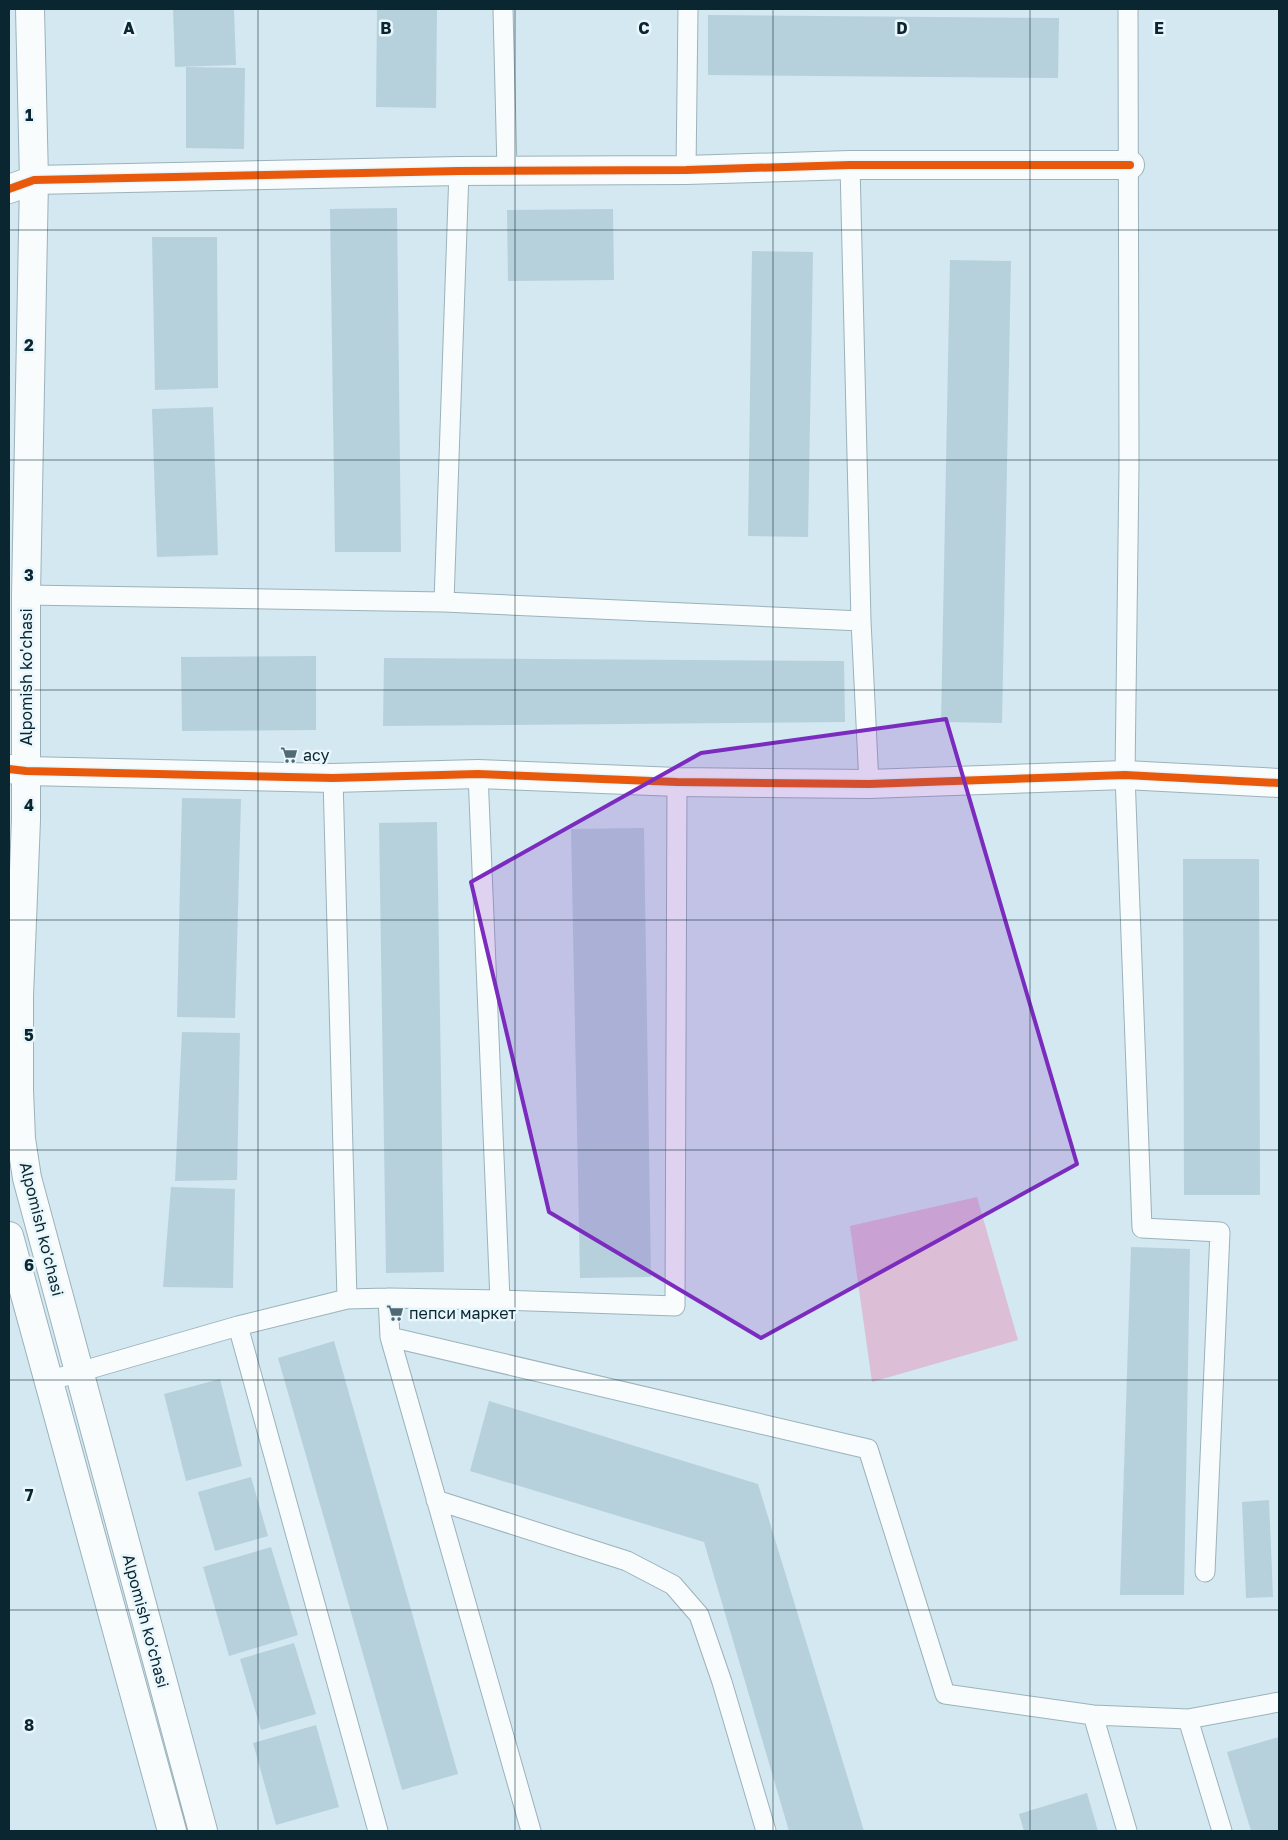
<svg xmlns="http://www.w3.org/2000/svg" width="1288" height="1840" font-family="'Golos Text',sans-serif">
<rect width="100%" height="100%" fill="#d3e8f1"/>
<path fill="#dcbfd7" d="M977,1197l41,143 -146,42 -22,-156z"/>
<path fill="#b7d1dc" d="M173,9h61l2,56 -61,2z
M377,9h60l-1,99 -60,-1z
M708,15l351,3 -1,60 -350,-3z
M186,67l59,1 -1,81 -58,-1z
M397,208l4,344h-66l-5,-343z
M613,209l1,71 -106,1 -1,-71z
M152,237h65l1,151 -63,2z
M752,251l61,1 -5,285 -60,-1z
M950,260l61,1 -9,462 -61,-1z
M213,407l5,148 -61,2 -5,-148z
M316,656v74l-134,1 -1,-74z
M384,658l460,3 1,61 -462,4z
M182,798l59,1 -6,219 -58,-1z
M437,822l7,450 -58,1 -7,-450z
M644,828l7,449 -71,1 -9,-449z
M1183,859h76l1,336h-76z
M182,1032l58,1 -3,147 -62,1z
M171,1187l64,2 -2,99 -70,-1z
M1131,1247l59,2 -6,346h-64z
M334,1341l124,433 -56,16 -124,-432z
M220,1379l22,87 -56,15 -22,-87z
M489,1401l269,83 106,347h-75l-85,-289 -234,-71z
M251,1477l17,59 -53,15 -17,-59z
M1269,1500l4,97 -27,1 -4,-96z
M271,1547l27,88 -69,21 -26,-89z
M294,1643l22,71 -55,16 -21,-71z
M316,1725l23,82 -63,18 -23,-82z
M1279,1737v94h-28l-24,-79z
M1087,1793l11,38h-74l-5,-17z"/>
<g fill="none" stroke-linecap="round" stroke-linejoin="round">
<g stroke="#9cb2bb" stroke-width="21">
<path id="lane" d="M503,9l4,161
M1128,9l1,457 -4,309 17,453 78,4 -15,340
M850,165l11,456
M686,170l2,-161
M459,171l-15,431 417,19 8,163
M26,595l418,7
M333,778l14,521
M388,1298l2,39 141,494
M500,1300l175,6 2,-524
M238,1326l140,505
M390,1337l478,112 77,245 148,21 95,4 91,-17
M48,1381l190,-55 109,-27 41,-1 112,2 -22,-526
M436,1500l191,61 46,24 26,30 23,67 44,149
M1093,1715l34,116
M1188,1719l34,112"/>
</g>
<g stroke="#9cb2bb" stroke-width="30">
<path id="street" d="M9,189l25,-9 425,-9 227,-1 164,-5h280
M9,769l17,2 307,7 145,-4 199,8 192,2 256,-9 154,8"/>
</g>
<g stroke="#9cb2bb" stroke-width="30">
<path id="secondary" d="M30,9l4,171 -8,415v225l-7,176v94l2,49 6,39 176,653
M9,1236l163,595"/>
</g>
<use href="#lane" stroke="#f8fcfd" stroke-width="19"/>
<use href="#street" stroke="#f8fcfd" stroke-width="28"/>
<use href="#secondary" stroke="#f8fcfd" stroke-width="28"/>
<g stroke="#e9f6fb" stroke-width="11">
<path id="cycleway" d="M9,189l25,-9 425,-9 227,-1 164,-5h280
M9,769l17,2 307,7 145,-4 199,8 192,2 256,-9 154,8"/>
</g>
<use href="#cycleway" stroke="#e8590c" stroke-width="8"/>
</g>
<path fill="#7b2cbf" fill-opacity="0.2" stroke="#7b2cbf" stroke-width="4" stroke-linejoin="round" d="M946,719l131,445 -316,174 -212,-126 -78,-330 230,-129z"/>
<path fill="none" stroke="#0a2631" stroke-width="1" stroke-opacity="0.55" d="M258,9v1822M515,9v1822M773,9v1822M1030,9v1822M9,230h1270M9,460h1270M9,690h1270M9,920h1270M9,1150h1270M9,1380h1270M9,1610h1270"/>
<defs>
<g id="supermarket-bare" transform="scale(1.35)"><path d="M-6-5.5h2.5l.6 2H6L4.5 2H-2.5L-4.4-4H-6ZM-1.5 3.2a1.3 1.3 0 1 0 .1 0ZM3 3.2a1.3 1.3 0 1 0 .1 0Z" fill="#506a74" stroke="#e9f6fb" stroke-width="2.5" paint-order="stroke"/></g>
</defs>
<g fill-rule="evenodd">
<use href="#supermarket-bare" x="289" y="755"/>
<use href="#supermarket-bare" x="395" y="1313"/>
</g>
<g text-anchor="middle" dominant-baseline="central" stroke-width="5" stroke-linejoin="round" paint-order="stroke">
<g font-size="16" fill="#0a2631" stroke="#e9f6fb">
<text transform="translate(26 677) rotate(-90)">Alpomish ko'chasi</text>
<text transform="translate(42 1229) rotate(76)">Alpomish ko'chasi</text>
<text transform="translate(146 1621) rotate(75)">Alpomish ko'chasi</text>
</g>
<g font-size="16" fill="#0a2631" stroke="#e9f6fb" text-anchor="start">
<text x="303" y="755">асу</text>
<text x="409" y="1313">пепси маркет</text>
</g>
</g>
<g font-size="16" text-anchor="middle" font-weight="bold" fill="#0a2631" stroke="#e9f6fb" stroke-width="5" stroke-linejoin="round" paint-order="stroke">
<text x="129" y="34">A</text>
<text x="386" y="34">B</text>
<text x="644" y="34">C</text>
<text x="902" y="34">D</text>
<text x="1159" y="34">E</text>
<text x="29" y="121">1</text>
<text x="29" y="351">2</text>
<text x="29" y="581">3</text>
<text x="29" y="811">4</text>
<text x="29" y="1041">5</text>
<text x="29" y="1271">6</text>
<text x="29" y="1501">7</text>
<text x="29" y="1731">8</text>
</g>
<rect width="1288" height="1840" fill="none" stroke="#0a2631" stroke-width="20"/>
</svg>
